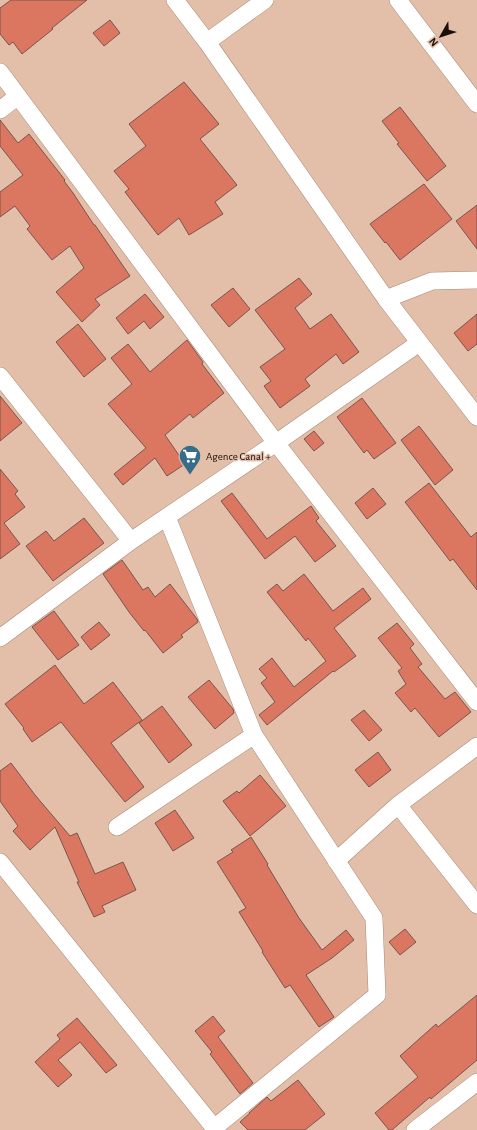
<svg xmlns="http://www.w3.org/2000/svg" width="477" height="1130" font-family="'Alegreya Sans',sans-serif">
<rect width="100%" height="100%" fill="#e3bfa9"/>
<path fill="#db7761" stroke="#79554d" d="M11,0h76l-35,28 1,1 -31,25 -9,-12 -4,3 -9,-11v-26z
M110,20l10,13 -16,13 -11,-13z
M184,82l35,42 -19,15 37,46 -22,17 8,12 -34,21 -10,-17 -21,17 -33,-43 4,-3 -15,-18 32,-25 -17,-22z
M400,107l46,59 -19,15 -30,-37 2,-1 -17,-22z
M0,120l18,23 11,-9 36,46 -1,1 9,12 21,32h1l35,51 -35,23 5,6 -18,17 -26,-30 28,-24 -14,-22 -18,14 -25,-31 3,-3 -15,-20 -15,11v-25l23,-17 -23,-29z
M424,184l28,35 -52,41 -14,-18 -1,1 -15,-19z
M477,205v44l-21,-28z
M299,278l13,16 -17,14 15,21 21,-15 28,38 -16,12 -7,-10 -31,25 5,7 -30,22 -16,-22 7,-5 -11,-14 25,-18 -30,-39z
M233,288l17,21 -21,18 -18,-22z
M145,294l19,23 -14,12 -6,-8 -16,13 -12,-16z
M477,314v30l-9,7 -14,-18z
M78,324l28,35 -22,18 -28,-35z
M187,340l16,22 -1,2 22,29 -31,25 -3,-4 -25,21 20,29 -18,12 -12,-18 -32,27 -9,-11 32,-26 -38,-44 24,-20 -21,-26 17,-14 22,28z
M0,396l22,27 -22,18z
M362,398l34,45 -22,16 -7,-9 -3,3 -27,-36z
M419,426l34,44 -18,15 -34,-45z
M314,431l10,12 -10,8 -10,-12z
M0,469l18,22 -3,3 10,13 -21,16 16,21 -20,15z
M429,483l42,54 6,-5v58l-24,-31 -3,2 -45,-59z
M373,488l13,16 -19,15 -12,-16z
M232,493l35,46 44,-33 8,12 -3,3 20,25 -21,16 -20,-26 -30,23 -44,-58z
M84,518l20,25 -51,38 -27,-35 20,-15 8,10z
M122,560l21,30 5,-3 7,10 15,-13 27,35 1,3 -17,13 2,2 -20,16 -18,-23 -1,1 -15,-19 -26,-38z
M304,574l29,37 30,-23 8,11 -37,29 22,28 -22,16 -1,-1 -66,54 -8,-10 16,-13 -14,-19 6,-5 -8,-9 13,-11 22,29 32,-26 -18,-23 -2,3 -39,-49 10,-8 6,7z
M54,611l25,34 -21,15 -26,-33z
M99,622l11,13 -19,15 -10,-13z
M397,623l17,21 -4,4 12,16 -4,3 27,32 10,-7 16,20 -32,25 -24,-29 -4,4 -16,-19 11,-9 -8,-13 4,-3 -24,-30z
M55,665l29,39 29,-22 29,38 -31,23 33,44 -19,15 -64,-80 -29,20 -9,-13 1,-1 -19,-24z
M209,680l24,29 1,4 -19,16 -27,-32z
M162,706l30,39 -23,18 -30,-40z
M364,710l18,20 -13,11 -18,-21z
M378,752l13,18 -22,17 -14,-17z
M11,763l24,32 35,41 7,-3 18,41 28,-12 13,28 -34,16 3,6 -11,5 -17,-35h2l-24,-55 -25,23 -17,-19 5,-5 -18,-25v-30z
M260,775l26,31 -36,30 -27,-35 14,-10 2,2z
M175,810l19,28 -21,13 -18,-28z
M251,837l17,27 -1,1 32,53 23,32 24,-20 8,10 -22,18 -26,17 28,42 -15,10 -29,-42 -5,3 -23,-36 1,-1 -24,-39 7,-4 -29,-46 16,-10 -2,-2z
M405,929l11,13 -16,13 -11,-13z
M477,995v65l-46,39 -1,-2 -38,33h-3l-14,-17 43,-36 -18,-21 36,-32 2,3z
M213,1016l12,15 -7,6 35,46 -13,11 -30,-40 2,-2 -17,-21z
M77,1018l40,47 -11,8 -26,-31 -22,18 14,15 -14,12 -23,-25 25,-23 -3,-4z
M298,1080l27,34 -20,16h-57l-8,-8 10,-9h-1l18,-16 4,4z"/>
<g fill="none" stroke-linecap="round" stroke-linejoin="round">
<g stroke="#aa8974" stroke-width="18">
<path id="street" d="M175,0l32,42 179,257 91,118
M398,0l79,104
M207,42l58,-42
M0,72l276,371 201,259
M0,110l18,-14
M386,299l46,-18 45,-1
M0,376l131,165
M167,517l87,218 120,183 3,77 -163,133
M0,638l131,-97 145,-98 143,-100
M398,805l79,100
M117,827l137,-92
M336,861l62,-56 79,-59
M0,862l216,268
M415,1130l62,-48"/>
</g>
<use href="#street" stroke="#fff" stroke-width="17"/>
</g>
<defs>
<g id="supermarket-pin" transform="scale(1.15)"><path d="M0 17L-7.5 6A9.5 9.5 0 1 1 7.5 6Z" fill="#376d88" stroke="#e3bfa9"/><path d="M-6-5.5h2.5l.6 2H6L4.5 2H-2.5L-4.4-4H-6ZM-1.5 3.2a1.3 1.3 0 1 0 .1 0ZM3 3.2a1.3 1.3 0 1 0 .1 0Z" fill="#fff"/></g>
</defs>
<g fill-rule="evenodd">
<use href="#supermarket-pin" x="190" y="456"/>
</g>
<g text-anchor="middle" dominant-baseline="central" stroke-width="3" stroke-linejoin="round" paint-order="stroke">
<g font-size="11" fill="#1b0f08" stroke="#e3bfa9" text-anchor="start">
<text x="206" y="456">Agence Canal +</text>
</g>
</g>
<g transform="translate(441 36) rotate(231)" stroke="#e3bfa9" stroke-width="3" paint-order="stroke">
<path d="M0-3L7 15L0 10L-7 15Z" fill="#1b0f08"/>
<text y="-6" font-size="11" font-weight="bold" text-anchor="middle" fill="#1b0f08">N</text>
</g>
</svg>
